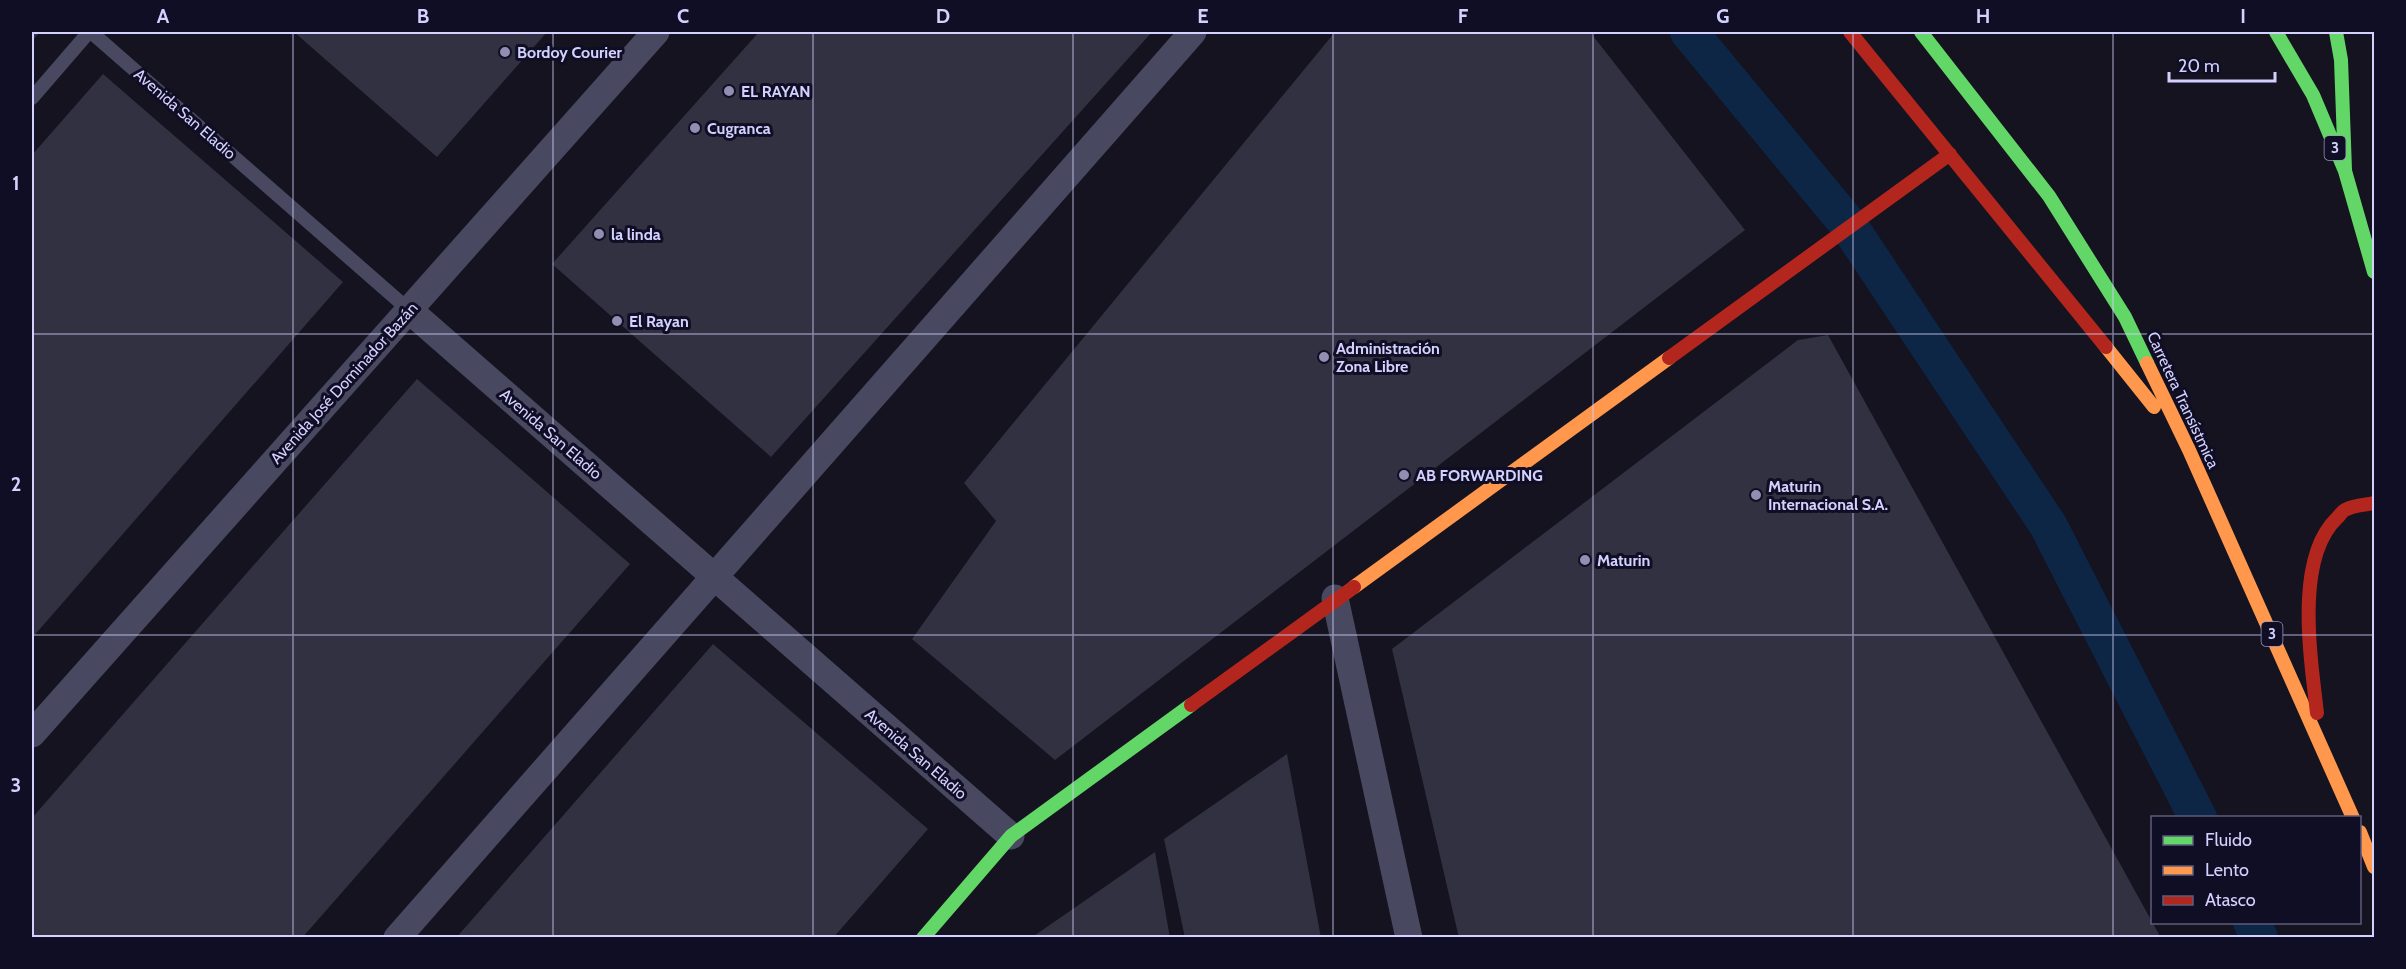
<svg xmlns="http://www.w3.org/2000/svg" width="2406" height="969" font-family="Cabin,sans-serif">
<rect width="100%" height="100%" fill="#14131f"/>
<g fill="none" stroke-linecap="round" stroke-linejoin="round">
<path stroke="#0d2646" stroke-width="38" d="M1689,32l158,191 201,302 150,293
M2252,922l7,16"/>
</g>
<path fill="#323141" d="M32,32h8l-8,9z
M294,32h253l-110,125z
M759,32h393l-381,425 -219,-193z
M1335,32h255l155,198 -690,530 -143,-121 84,-118 -32,-38z
M103,74l240,208 -311,356v-483z
M1828,335l333,603h-702l-67,-289 406,-309z
M417,379l213,185 -328,374h-270v-120z
M713,644l215,185 -95,109h-377z
M1287,754l34,184h-136l-21,-99z
M1155,852l15,86h-139z"/>
<g fill="none" stroke-linecap="round" stroke-linejoin="round">
<path stroke="#484960" stroke-width="14" d="M91,32l318,278
M32,98l57,-66"/>
<path stroke="#484960" stroke-width="27" d="M409,310l602,526
M1335,598l74,340
M32,734l624,-702
M397,938l796,-906"/>
<path stroke="#63d668" stroke-width="14" d="M1921,32l128,164 76,121 22,46
M2276,32l37,63 32,76 29,101
M2336,32l5,28 4,110
M923,938l88,-102 180,-131"/>
<path stroke="#ff974d" stroke-width="14" d="M2106,347l48,60
M2147,363l42,87 164,368
M1354,587l315,-229
M2360,832l14,35"/>
<path stroke="#b3261e" stroke-width="14" d="M1850,32l256,315
M1669,358l281,-204
M1191,705l163,-118
M2317,713c-6,-54 -23,-154 20,-195 3,-3 6,-8 10,-9 8,-4 19,-4 27,-6"/>
</g>
<path fill="none" stroke="#d3d1ff" stroke-width="1.5" stroke-opacity="0.55" d="M293,32v906M553,32v906M813,32v906M1073,32v906M1333,32v906M1593,32v906M1853,32v906M2113,32v906M32,334h2342M32,635h2342"/>
<g fill="#908eb1" stroke="#100e24" stroke-width="2">
<circle cx="505" cy="52" r="6"/>
<circle cx="729" cy="91" r="6"/>
<circle cx="695" cy="128" r="6"/>
<circle cx="599" cy="234" r="6"/>
<circle cx="617" cy="321" r="6"/>
<circle cx="1324" cy="357" r="6"/>
<circle cx="1404" cy="475" r="6"/>
<circle cx="1756" cy="495" r="6"/>
<circle cx="1585" cy="560" r="6"/>
</g>
<g text-anchor="middle" dominant-baseline="central" stroke-width="6" stroke-linejoin="round" paint-order="stroke">
<g fill="#100e24" stroke="#9896bd" stroke-width="1.5">
<rect x="2324.5" y="136" width="21" height="24" rx="4.5"/>
<rect x="2261.5" y="622" width="21" height="24" rx="4.5"/>
</g>
<g font-size="15" font-weight="bold" fill="#d3d1ff">
<text x="2335" y="148">3</text>
<text x="2272" y="634">3</text>
</g>
<g font-size="16" font-weight="bold" fill="#d3d1ff" stroke="#100e24" text-anchor="start">
<text x="517" y="52">Bordoy Courier</text>
<text x="741" y="91">EL RAYAN</text>
<text x="707" y="128">Cugranca</text>
<text x="611" y="234">la linda</text>
<text x="629" y="321">El Rayan</text>
<text x="1336" y="348">Administración<tspan x="1336" dy="18">Zona Libre</tspan></text>
<text x="1416" y="475">AB FORWARDING</text>
<text x="1768" y="486">Maturin<tspan x="1768" dy="18">Internacional S.A.</tspan></text>
<text x="1597" y="560">Maturin</text>
</g>
<g font-size="16" fill="#d3d1ff" stroke="#100e24">
<text transform="translate(185 114) rotate(41)">Avenida San Eladio</text>
<text transform="translate(344 383) rotate(-48)">Avenida José Dominador Bazán</text>
<text transform="translate(2183 400) rotate(65)">Carretera Transístmica</text>
<text transform="translate(551 434) rotate(41)">Avenida San Eladio</text>
<text transform="translate(916 754) rotate(41)">Avenida San Eladio</text>
</g>
</g>
<rect width="2406" height="969" fill="none" stroke="#100e24" stroke-width="66"/>
<rect x="2151" y="816" width="210" height="108" fill="#100e24" stroke="#5e5c7c" stroke-width="1.5"/>
<rect x="2163" y="836" width="30" height="9" fill="#63d668" stroke="#5e5c7c" stroke-width="1.5"/>
<text x="2205" y="846" font-size="18" fill="#d3d1ff">Fluido</text>
<rect x="2163" y="866" width="30" height="9" fill="#ff974d" stroke="#5e5c7c" stroke-width="1.5"/>
<text x="2205" y="876" font-size="18" fill="#d3d1ff">Lento</text>
<rect x="2163" y="896" width="30" height="9" fill="#b3261e" stroke="#5e5c7c" stroke-width="1.5"/>
<text x="2205" y="906" font-size="18" fill="#d3d1ff">Atasco</text>
<path d="M2169 72v9h106v-9" fill="none" stroke="#d3d1ff" stroke-width="3"/>
<text x="2178" y="72" font-size="18" fill="#d3d1ff" stroke="#100e24" stroke-width="4.5" paint-order="stroke">20 m</text>
<rect x="33" y="33" width="2340" height="903" fill="none" stroke="#d3d1ff" stroke-width="2"/>
<g font-size="20" text-anchor="middle" font-weight="bold" fill="#d3d1ff">
<text x="163" y="23">A</text>
<text x="423" y="23">B</text>
<text x="683" y="23">C</text>
<text x="943" y="23">D</text>
<text x="1203" y="23">E</text>
<text x="1463" y="23">F</text>
<text x="1723" y="23">G</text>
<text x="1983" y="23">H</text>
<text x="2243" y="23">I</text>
<text x="16" y="190">1</text>
<text x="16" y="491">2</text>
<text x="16" y="792">3</text>
</g>
</svg>
